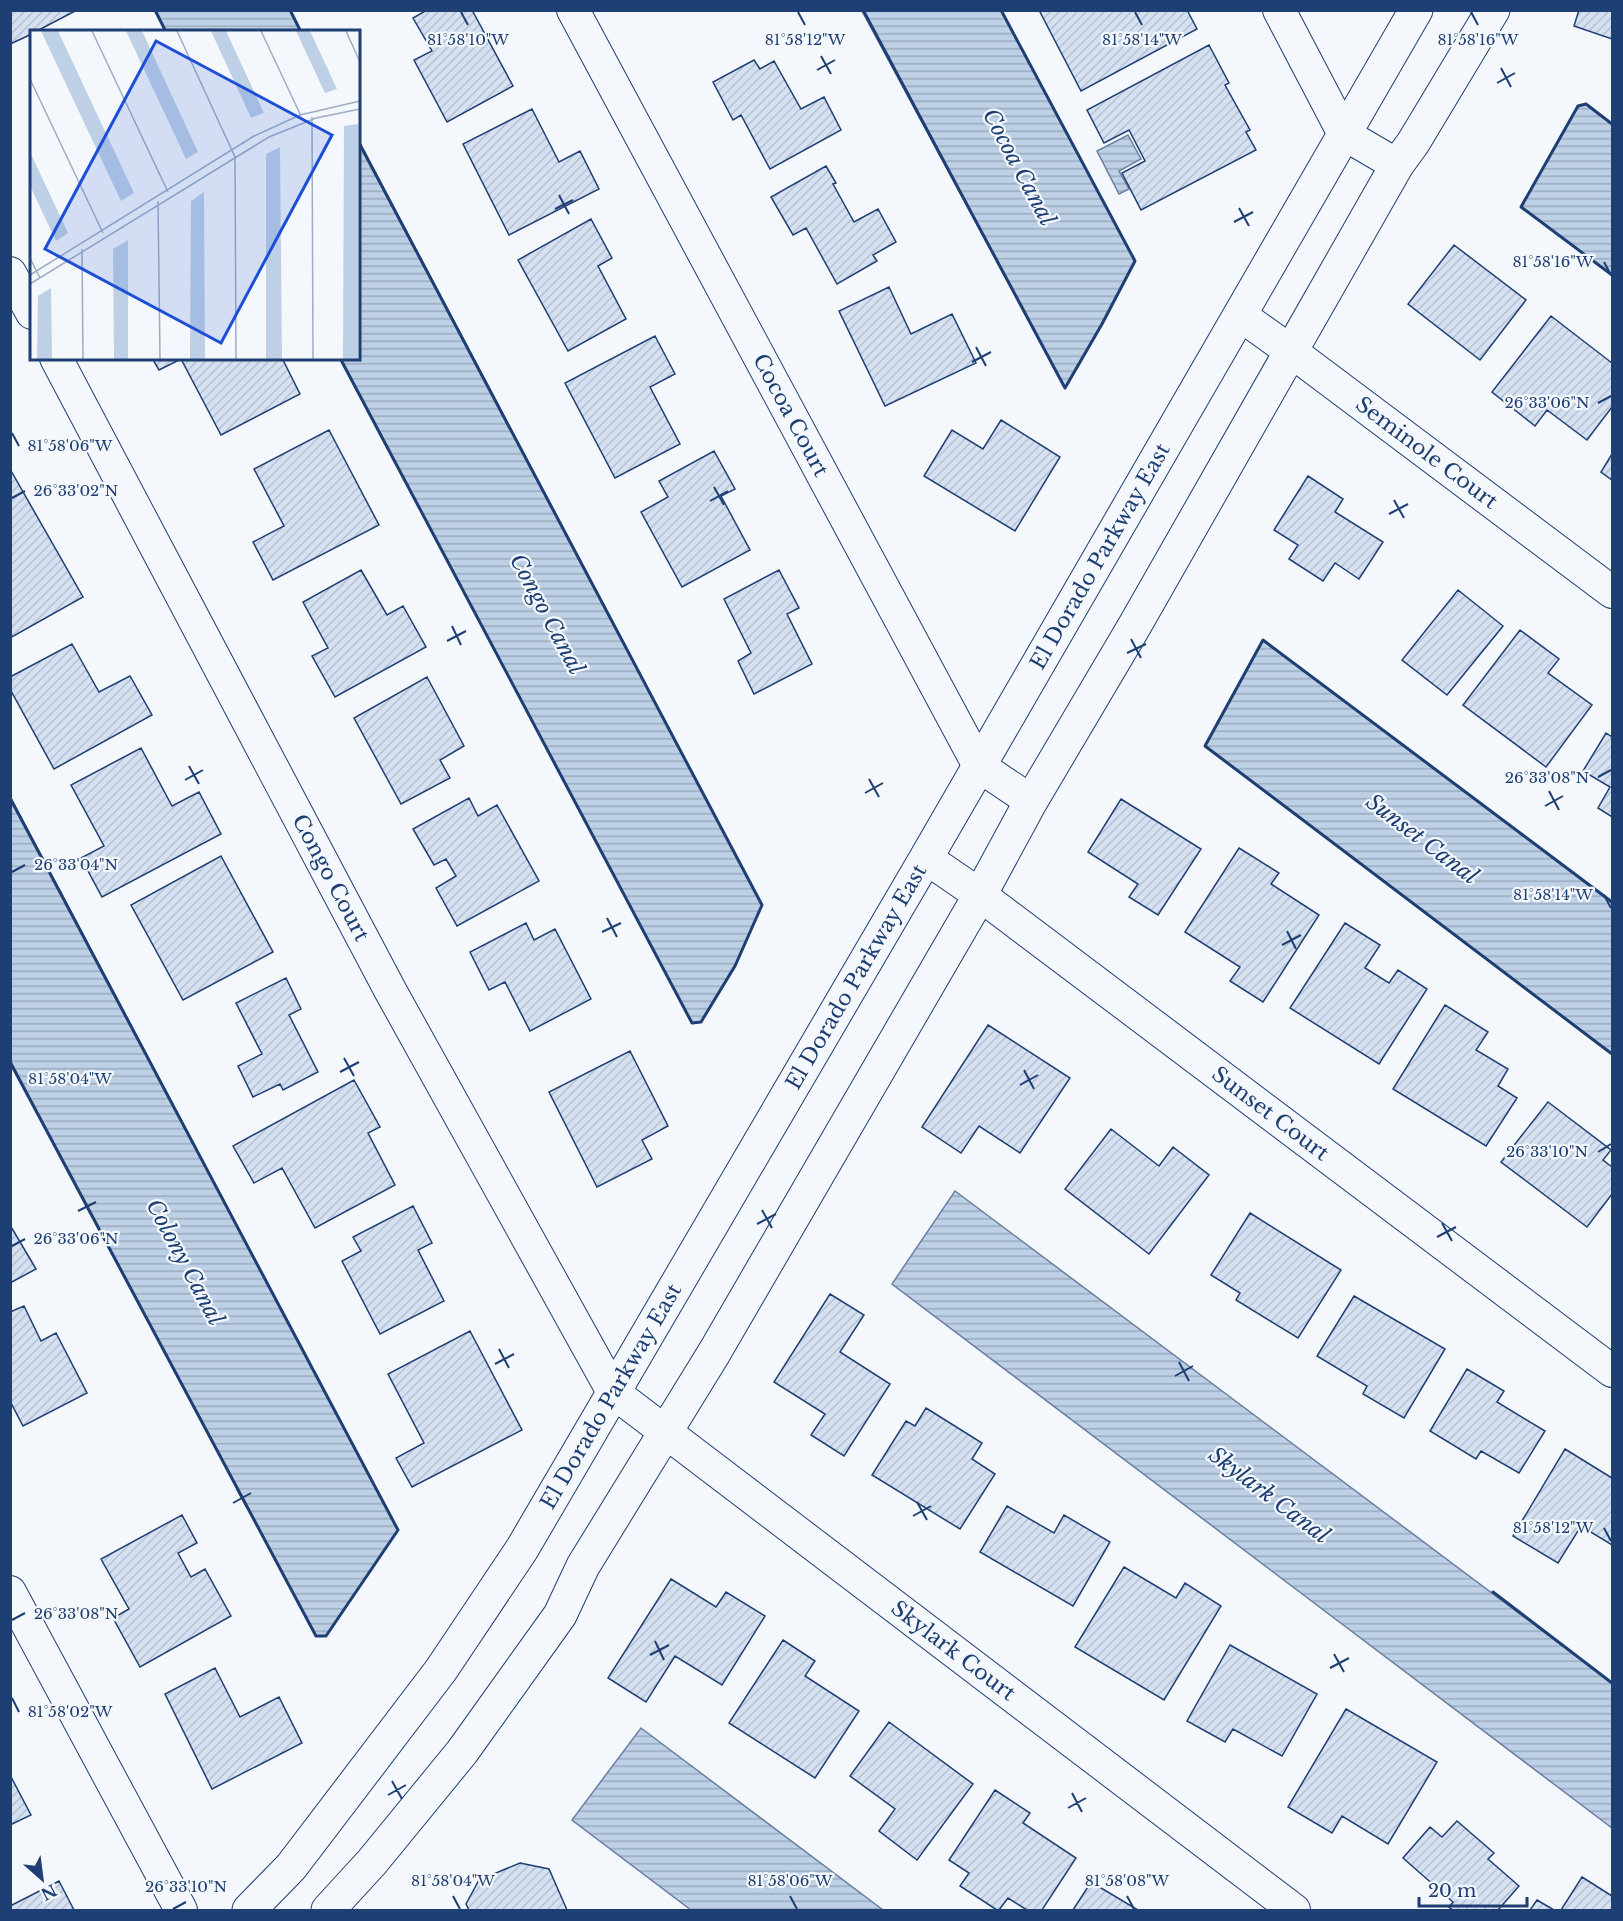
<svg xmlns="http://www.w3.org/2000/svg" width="1623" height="1921" font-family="'Libre Baskerville',serif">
<defs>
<pattern id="water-rules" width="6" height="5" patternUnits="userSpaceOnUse" patternTransform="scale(1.5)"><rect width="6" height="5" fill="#bed0e5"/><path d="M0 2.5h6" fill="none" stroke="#9aaabe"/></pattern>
<pattern id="building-hatch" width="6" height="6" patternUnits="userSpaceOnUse" patternTransform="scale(1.5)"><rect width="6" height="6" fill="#d5e0f0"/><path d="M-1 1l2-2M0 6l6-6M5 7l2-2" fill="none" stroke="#b6c1d1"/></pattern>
</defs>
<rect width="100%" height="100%" fill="#f4f7fb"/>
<path fill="url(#water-rules)" stroke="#687fa3" stroke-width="1.5" d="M155,11h135l11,20h-135z
M862,11h139l134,250 -33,63 -37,64z
M1586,104l26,20v151l-91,-68 57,-101z
M1128,135l13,24 -22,12 10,18 -10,5 -22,-43z
M359,141l403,764 -27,61 -34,56 -9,1 -352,-664 18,-1z
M1263,640l349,263v151l-407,-308z
M11,798l387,732 -72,106h-10l-305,-574z
M955,1191l657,492v145l-720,-544z
M641,1728l242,182h-192l-119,-90z"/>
<path fill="url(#building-hatch)" stroke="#1d3f73" stroke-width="1.5" d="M10,10h67l-42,22h-3v2l-22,10z
M427,10h45l41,76 -66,36 -33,-62 18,-9 -19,-33z
M1039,10h148l10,19 -116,62z
M1579,10h33v29l-38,-13z
M1209,45l20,38 -4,2 25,45 -4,2 10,18 -115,60 -19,-37 23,-12 -16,-31 -25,13 -17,-33z
M754,60l6,9 14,-8 27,48 23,-12 17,33 -71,39 -29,-54 -8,5 -20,-38z
M532,109l27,53 21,-11 19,38 -90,46 -46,-91z
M826,166l10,17 -3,1 21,38 24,-13 18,33 -23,13 4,6 -40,23 -31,-56 -13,7 -22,-38z
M591,219l21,39 -14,8 28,53 -58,32 -50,-91z
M1454,245l72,55 -46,60 -72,-56z
M889,287l22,47 41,-20 24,49 -91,43 -46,-95z
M1551,316l61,47v44l-25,33 -40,-30 -12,16 -43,-34z
M655,336l20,38 -25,13 30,57 -65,34 -50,-95z
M152,358h130l18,36 -79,41 -40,-76 -22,11z
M1001,420l59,37 -45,74 -91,-55 28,-46 31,19z
M329,430l50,95 -106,55 -20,-38 31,-16 -30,-57z
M714,451l21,38 -14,7 29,54 -68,37 -41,-75 27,-15 -9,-16z
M1612,454v26l-11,-8z
M10,469l73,128 -73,41z
M1308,476l35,23 -8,13 48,30 -24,37 -24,-16 -12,18 -34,-22 9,-14 -24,-15z
M361,570l26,45 16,-9 23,41 -91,50 -23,-41 16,-8 -25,-46z
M779,570l20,38 -12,6 25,50 -58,30 -16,-33 13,-8 -27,-54z
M1458,590l45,36 -56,69 -45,-35z
M1520,630l39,29 -11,14 44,32 -46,62 -83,-62z
M72,644l27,48 31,-16 22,39 -98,54 -44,-80v-12z
M427,677l37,69 -24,14 10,18 -49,26 -47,-86z
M1606,733l6,4v80l-14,-9 12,-21 -27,-16z
M141,748l31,58 27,-14 22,42 -119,63 -21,-39 23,-12 -33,-61z
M469,798l9,18 19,-11 42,76 -82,45 -21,-38 20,-12 -10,-17 -12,6 -21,-36z
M1121,799l80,50 -43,66 -29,-18 9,-13 -50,-32z
M1239,848l40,25 -8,11 48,31 -56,87 -33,-21 10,-14 -55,-35z
M221,856l52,96 -90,48 -52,-95z
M526,923l8,17 21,-11 36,70 -61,32 -25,-49 -16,8 -19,-38z
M1345,923l35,22 -15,23 24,15 9,-13 29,19 -48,75 -89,-56z
M286,978l15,31 -12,6 29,57 -35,18 -3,-6 -27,13 -15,-31 24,-12 -26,-51z
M1445,1005l43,27 -12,18 32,19 -10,17 19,12 -31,48 -93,-57z
M988,1025l82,53 -50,75 -41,-27 -18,27 -39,-26z
M630,1051l38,75 -26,14 10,19 -55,28 -48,-95z
M354,1080l26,47 -12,6 27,52 -80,43 -33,-60 -28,15 -21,-37z
M1548,1102l63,48 -8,10 9,7v27l-25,33 -86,-65z
M1111,1129l48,37 14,-19 36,28 -60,79 -84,-65z
M413,1206l19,37 -14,7 26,51 -64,33 -38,-73 19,-10 -8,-14z
M1250,1213l91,57 -43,68 -62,-38 4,-7 -29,-18z
M10,1225l26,44 -26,14z
M830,1294l34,21 -24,37 50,32 -46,72 -33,-21 14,-21 -51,-32z
M1354,1296l91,53 -41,69 -41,-24 4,-8 -50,-30z
M24,1306l17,35 15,-8 31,60 -64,33 -13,-25v-89z
M470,1331l52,99 -110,57 -16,-29 28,-15 -36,-69z
M1467,1369l37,22 -7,11 48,29 -26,42 -38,-22 -5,8 -46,-28z
M926,1408l56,35 -10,16 23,15 -35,55 -88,-54 34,-54 9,5z
M1565,1449l47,29v67l-31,-19 -23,37 -45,-27z
M1007,1506l47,27 10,-18 46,27 -37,64 -93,-54z
M182,1515l15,28 -19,10 13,24 14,-8 26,47 -91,51 -27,-49 16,-9 -28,-50z
M1124,1567l52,31 9,-15 36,23 -57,94 -89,-53z
M671,1579l45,28 10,-15 39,24 -43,69 -47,-29 -29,46 -38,-24z
M783,1640l32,21 -10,15 54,35 -44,67 -86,-55z
M1230,1645l87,49 -35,62 -49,-27 -8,13 -38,-21z
M215,1668l25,49 39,-20 23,46 -90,46 -47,-95z
M1346,1709l91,53 -49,82 -46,-28 -10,17 -44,-26z
M889,1722l84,62 -56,76 -38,-29 16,-22 -45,-33z
M10,1775l21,40 -21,10z
M995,1790l35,23 -7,10 53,35 -34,52h-15l-19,-12 -9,12h-2l-37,-24 9,-13 -20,-13z
M1457,1821l37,32 -6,6 31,27 -21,24h-45l-4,-3 4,-5 -50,-44 27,-31 12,10z
M520,1863l29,6 18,41h-98l-3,-6 13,-24z
M1582,1877l30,19v14h-51z
M59,1881l15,29h-64v-4z
M1091,1882l47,28h-65z
M1537,1900l17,10h-24z"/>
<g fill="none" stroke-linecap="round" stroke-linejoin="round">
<g stroke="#1d3f73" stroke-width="34">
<g id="street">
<path id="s1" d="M573,10l406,756 52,35"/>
<path d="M1279,10l65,124 53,31"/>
<path d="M10,273l22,40"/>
<path id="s2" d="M1240,315l52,37 320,240"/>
<path id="s3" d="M56,358l334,632 223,402 681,518"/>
<path id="s4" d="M926,858l54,37 632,476"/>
<path d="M10,1592l171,318"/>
</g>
</g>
<g stroke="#1d3f73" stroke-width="35">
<g id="secondary">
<path id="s5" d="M249,1910l42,-43 150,-197 81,-121 404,-691 490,-848"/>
<path d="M328,1910l44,-48 90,-110 98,-137 23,-49 131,-213 266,-458 51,-94 104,-176 262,-460 16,-22 80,-133"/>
</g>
</g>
<use href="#street" stroke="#f4f7fb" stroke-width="32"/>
<use href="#secondary" stroke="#f4f7fb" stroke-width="33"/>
<path stroke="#1d3f73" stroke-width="3" d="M155,10l11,22
M290,10l11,22
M863,10l202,378 37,-64 33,-63 -134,-251
M1612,124l-26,-20 -8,2 -57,101 91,68
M340,358l352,665 9,-1 34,-56 27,-61 -404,-764
M10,798l388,732 -72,106h-10l-306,-574
M1612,902l-349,-262 -58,106 407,308
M1493,1592l119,91"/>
</g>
<path fill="none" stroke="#1d3f73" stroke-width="2" d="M461,12l7,13M798,12l7,13M1135,12l7,13M1471,12l7,13M821,56l10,18M1501,68l10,19M817,70l18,-10M1497,83l18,-10M559,195l10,19M1239,208l10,18M555,209l18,-9M1234,222l19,-10M1604,262l7,13M976,347l10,19M972,362l19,-10M1598,403l13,-7M12,433l7,13M714,487l10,18M12,498l13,-7M1394,500l10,18M710,501l18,-10M1389,514l19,-10M452,626l9,19M1131,639l10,19M447,641l19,-10M1127,653l19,-9M189,766l10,18M1598,777l13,-7M869,779l10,18M185,780l18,-10M1549,791l10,19M865,793l18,-10M1545,806l18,-10M12,872l13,-7M1604,895l7,13M607,918l10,19M1287,931l9,18M602,932l19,-9M1282,945l19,-10M344,1058l10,18M12,1066l7,13M1024,1070l10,19M340,1072l19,-10M1020,1085l18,-10M1598,1152l13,-8M82,1197l10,19M762,1210l10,18M78,1211l18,-9M1442,1223l10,18M757,1224l19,-10M1437,1237l19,-10M12,1246l13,-7M499,1349l10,19M1179,1362l10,19M495,1364l19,-10M1175,1376l18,-10M237,1489l10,18M917,1502l10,18M233,1503l18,-10M913,1516l18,-10M1604,1528l7,13M12,1620l13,-7M655,1641l9,19M1334,1654l10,18M650,1655l19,-10M1330,1668l19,-10M12,1698l7,14M392,1781l10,18M1072,1793l10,19M388,1795l18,-10M1068,1808l18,-10M453,1896l7,13M790,1896l7,13M1127,1896l7,13M173,1909l13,-7"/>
<g text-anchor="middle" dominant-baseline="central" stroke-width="4.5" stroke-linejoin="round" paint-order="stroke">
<g font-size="21" fill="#1d3f73" stroke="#f4f7fb">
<text stroke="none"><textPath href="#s1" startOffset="460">Cocoa Court</textPath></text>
<text stroke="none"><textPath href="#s2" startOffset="232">Seminole Court</textPath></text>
<text stroke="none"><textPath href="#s5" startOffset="1602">El Dorado Parkway East</textPath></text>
<text stroke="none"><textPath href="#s3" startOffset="588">Congo Court</textPath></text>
<text stroke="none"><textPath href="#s5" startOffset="1116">El Dorado Parkway East</textPath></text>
<text stroke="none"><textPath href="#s4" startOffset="429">Sunset Court</textPath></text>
<text stroke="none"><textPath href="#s5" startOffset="630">El Dorado Parkway East</textPath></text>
<text stroke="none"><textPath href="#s3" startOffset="1602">Skylark Court</textPath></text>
</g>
<g font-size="22" font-style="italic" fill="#1d3f73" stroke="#f4f7fb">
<text transform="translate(1019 167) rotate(62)">Cocoa Canal</text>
<text transform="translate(547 614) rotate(62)">Congo Canal</text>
<text transform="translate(1422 839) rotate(37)">Sunset Canal</text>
<text transform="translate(185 1262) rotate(62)">Colony Canal</text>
<text transform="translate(1269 1495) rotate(37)">Skylark Canal</text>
</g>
</g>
<g transform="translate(30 30)">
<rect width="330" height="330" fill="#f4f7fb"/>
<path d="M11,1h17l76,162 -13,8zM96,1h16l56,121 -12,7zM181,1h15l38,82 -13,5zM266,1h14l27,58 -12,4zM328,94v235h-15l1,-233zM250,117l2,212h-16v-205zM0,122l38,81 -12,8 -26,-55zM174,162l1,167h-15l1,-158zM98,210v119h-14l-1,-110zM21,258l1,71h-15l1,-63z" fill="#bed0e5"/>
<path fill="none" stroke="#9eadc5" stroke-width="1.5" d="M62,1l76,161M147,1l58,126 1,202M231,1l40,85M316,1l14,31M0,49l73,154M282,87l1,242M128,171l2,158M52,219l1,110M0,228l10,20M0,245l224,-139 46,-21 60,-14M0,254l239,-147 47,-19 44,-9"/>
<path fill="#1d4ed8" fill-opacity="0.15" stroke="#1d4ed8" stroke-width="3" d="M126,11l176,94 -111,208 -176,-94z"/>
<rect width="330" height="330" fill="none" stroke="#1d3f73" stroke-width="3"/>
</g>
<g font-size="15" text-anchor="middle" fill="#1d3f73" stroke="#f4f7fb" stroke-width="4.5" stroke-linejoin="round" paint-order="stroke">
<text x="468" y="45">81°58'10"W</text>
<text x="1142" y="45">81°58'14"W</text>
<text x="1478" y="45">81°58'16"W</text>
<text x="805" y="45">81°58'12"W</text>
<text x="1553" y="267">81°58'16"W</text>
<text x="1547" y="408">26°33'06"N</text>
<text x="70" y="451">81°58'06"W</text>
<text x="76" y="496">26°33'02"N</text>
<text x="1547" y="783">26°33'08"N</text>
<text x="76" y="870">26°33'04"N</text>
<text x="1553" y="900">81°58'14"W</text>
<text x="70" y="1084">81°58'04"W</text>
<text x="1547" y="1157">26°33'10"N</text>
<text x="76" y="1244">26°33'06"N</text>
<text x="1553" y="1533">81°58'12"W</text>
<text x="76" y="1619">26°33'08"N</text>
<text x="70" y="1717">81°58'02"W</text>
<text x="453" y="1886">81°58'04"W</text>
<text x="790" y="1886">81°58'06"W</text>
<text x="1127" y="1886">81°58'08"W</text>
<text x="186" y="1892">26°33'10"N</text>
</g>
<rect width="1623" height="1921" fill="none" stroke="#1d3f73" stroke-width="24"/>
<g transform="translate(42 1879) rotate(152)" stroke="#f4f7fb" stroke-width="4.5" paint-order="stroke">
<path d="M0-4.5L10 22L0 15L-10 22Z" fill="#1d3f73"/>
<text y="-9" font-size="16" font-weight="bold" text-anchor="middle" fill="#1d3f73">N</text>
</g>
<path d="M1419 1897v9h108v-9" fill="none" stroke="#1d3f73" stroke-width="3"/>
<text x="1428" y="1897" font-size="18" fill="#1d3f73" stroke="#f4f7fb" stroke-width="4.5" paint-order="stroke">20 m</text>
</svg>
